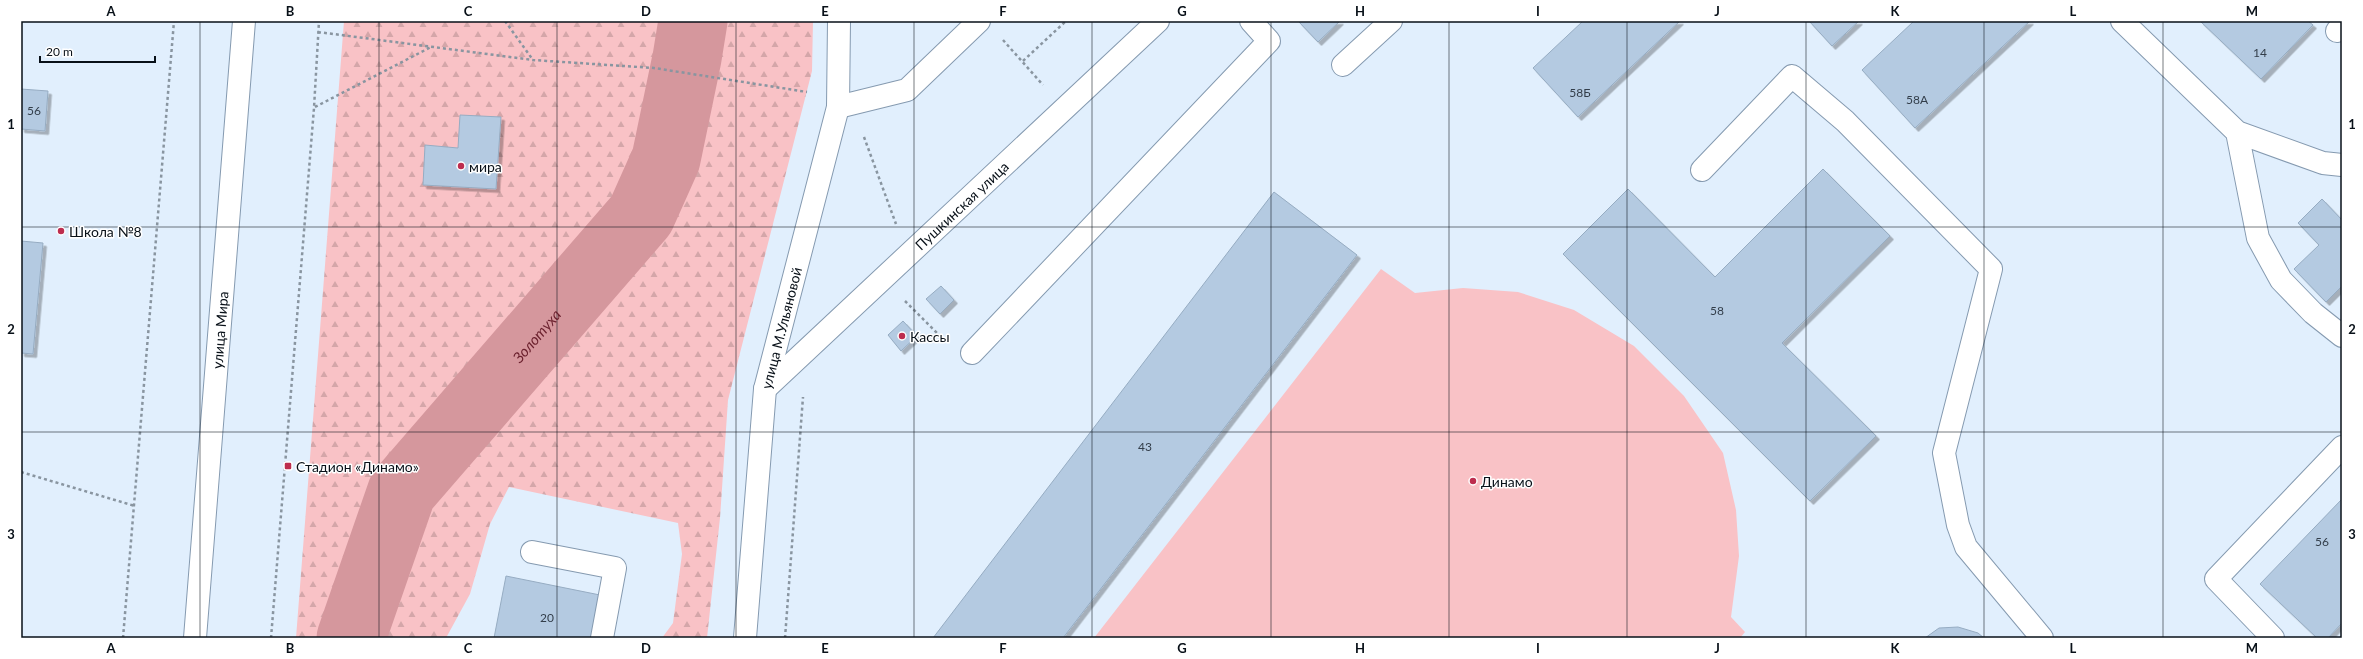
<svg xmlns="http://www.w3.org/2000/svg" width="2363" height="659" font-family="Lato,sans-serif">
<defs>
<pattern id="forest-firs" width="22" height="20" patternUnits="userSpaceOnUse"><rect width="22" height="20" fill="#f9c2c6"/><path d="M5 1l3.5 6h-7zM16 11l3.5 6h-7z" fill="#d4a6a9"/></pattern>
<filter id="shadow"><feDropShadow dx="3.5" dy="3.5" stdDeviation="0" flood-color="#0004"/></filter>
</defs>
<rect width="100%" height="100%" fill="#e1effd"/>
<path fill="url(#forest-firs)" d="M344,21h469l-1,50 -84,329 -8,118 -13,120h-45l11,-15 9,-69 -4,-31 -169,-36 -19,37 -20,70 -24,44h-150z"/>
<path fill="#f9c2c6" d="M1381,269l34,24 48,-5 55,4 56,18 60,36 50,50 39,57 13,57 3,46 -8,61 14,15 -5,6h-646z"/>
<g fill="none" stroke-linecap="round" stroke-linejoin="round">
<path stroke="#d5979d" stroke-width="69" id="s1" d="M351,638l51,-147 239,-276 25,-56 21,-101 6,-37"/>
</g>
<path fill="#b4cae1" stroke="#96acc2" filter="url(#shadow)" d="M1298,21h42l-22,21z
M1583,21h97l-102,96 -45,-49z
M1809,21h50l-27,25z
M1914,21h116l-115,107 -53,-58z
M2200,21h108l5,4 -52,54z
M21,89l27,2 -3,40 -24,-2z
M460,115l41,2 -5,72 -73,-4 2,-40 33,3z
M1823,169l67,67 -108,107 94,93 -66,65 -247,-247 65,-65 87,88z
M1274,192l83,63 -294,383h-130z
M2322,199l20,21v66l-16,16 -32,-33 25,-24 -21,-22z
M21,241l22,2 -10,111 -12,-1z
M941,286l13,14 -14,14 -14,-15z
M903,321l14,15 -16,15 -13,-16z
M2342,499v124l-14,15h-11l-57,-54z
M506,576l94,19 -9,43h-97z
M1958,627l20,6 6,5h-59l14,-10z"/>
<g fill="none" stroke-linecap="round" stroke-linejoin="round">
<g stroke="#859ab0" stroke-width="24">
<path id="lane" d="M2122,21l115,111 21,106 23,42 32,33 29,23
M2337,31l5,-6
M1343,65l48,-44
M2237,132l86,31 19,2
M1702,170l90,-94 53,45 146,148 -47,184 14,72 8,22 76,91
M972,353l297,-312 -18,-20
M532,552l83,16 -13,70
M2273,638l-57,-59 126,-132"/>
</g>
<g stroke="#859ab0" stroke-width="24">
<g id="street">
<path d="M838,107l69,-17 72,-69"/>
<path id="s2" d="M765,389l393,-368"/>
<path id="s3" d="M745,638l20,-249 73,-282 1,-86"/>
</g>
</g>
<g stroke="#859ab0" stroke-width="24">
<g id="secondary">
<path id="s4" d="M195,638l49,-617"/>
</g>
</g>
<path stroke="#8995a0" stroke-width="2.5" stroke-dasharray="3 3" stroke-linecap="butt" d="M505,21l28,39
M318,32l215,28 121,8 153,24
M1003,40l40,45
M1023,61l43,-40
M315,107l116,-60
M864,137l32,87
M905,301l39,39
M21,472l114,34
M123,638l51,-617
M271,638l43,-530 5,-87
M785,638l18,-241"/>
<use href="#lane" stroke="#fff" stroke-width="22"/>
<use href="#street" stroke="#fff" stroke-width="22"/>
<use href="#secondary" stroke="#fff" stroke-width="22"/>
</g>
<path fill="none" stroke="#081018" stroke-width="1" stroke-opacity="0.55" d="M200,21v617M379,21v617M557,21v617M736,21v617M914,21v617M1092,21v617M1271,21v617M1449,21v617M1627,21v617M1806,21v617M1984,21v617M2163,21v617M21,227h2321M21,432h2321"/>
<g fill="#bd2d4e" stroke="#fff" stroke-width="1.5">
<circle cx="461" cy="166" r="4"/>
<circle cx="61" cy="231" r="4"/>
<circle cx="902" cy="336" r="4"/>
<rect x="284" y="462" width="8" height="8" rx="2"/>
<circle cx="1473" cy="481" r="4"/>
</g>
<g text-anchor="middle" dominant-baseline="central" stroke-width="3" stroke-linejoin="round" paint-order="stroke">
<g font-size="12" fill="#333e4a">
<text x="2260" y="52">14</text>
<text x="1580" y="92">58Б</text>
<text x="1917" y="99">58А</text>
<text x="34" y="110">56</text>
<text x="1717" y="310">58</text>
<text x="1145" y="446">43</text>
<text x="2322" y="541">56</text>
<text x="547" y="617">20</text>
</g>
<g font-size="14" fill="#081018" stroke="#fff" text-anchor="start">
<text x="469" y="166">мира</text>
<text x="69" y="231">Школа №8</text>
<text x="910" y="336">Кассы</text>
<text x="296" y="466">Стадион «Динамо»</text>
<text x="1481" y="481">Динамо</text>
</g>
<g font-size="14" fill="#081018" stroke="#fff">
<text stroke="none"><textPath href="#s2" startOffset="269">Пушкинская улица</textPath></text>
<text stroke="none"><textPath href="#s3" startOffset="313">улица М.Ульяновой</textPath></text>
<text stroke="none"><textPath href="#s4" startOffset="309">улица Мира</textPath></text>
</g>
<g font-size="15" font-style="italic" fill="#6b212e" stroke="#fff">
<text stroke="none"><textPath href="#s1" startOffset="361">Золотуха</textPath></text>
</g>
</g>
<rect width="2363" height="659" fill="none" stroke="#ffffff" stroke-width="44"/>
<path d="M40 56v6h115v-6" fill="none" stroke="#081018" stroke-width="2"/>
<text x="46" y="56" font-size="12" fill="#081018" stroke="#ffffff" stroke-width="3" paint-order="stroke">20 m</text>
<rect x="22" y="22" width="2319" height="615" fill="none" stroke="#081018" stroke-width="1.5"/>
<g font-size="13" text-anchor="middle" font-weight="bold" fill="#081018">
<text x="111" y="16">A</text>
<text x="290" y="16">B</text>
<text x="468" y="16">C</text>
<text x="646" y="16">D</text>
<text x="825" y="16">E</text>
<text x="1003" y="16">F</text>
<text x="1182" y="16">G</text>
<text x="1360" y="16">H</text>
<text x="1538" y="16">I</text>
<text x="1717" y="16">J</text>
<text x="1895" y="16">K</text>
<text x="2073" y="16">L</text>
<text x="2252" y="16">M</text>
<text x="11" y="129">1</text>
<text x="2352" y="129">1</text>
<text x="11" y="334">2</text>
<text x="2352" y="334">2</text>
<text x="11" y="539">3</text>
<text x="2352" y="539">3</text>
<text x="111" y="653">A</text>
<text x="290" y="653">B</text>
<text x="468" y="653">C</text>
<text x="646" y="653">D</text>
<text x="825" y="653">E</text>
<text x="1003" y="653">F</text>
<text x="1182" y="653">G</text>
<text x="1360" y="653">H</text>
<text x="1538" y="653">I</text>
<text x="1717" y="653">J</text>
<text x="1895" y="653">K</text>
<text x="2073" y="653">L</text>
<text x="2252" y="653">M</text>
</g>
</svg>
